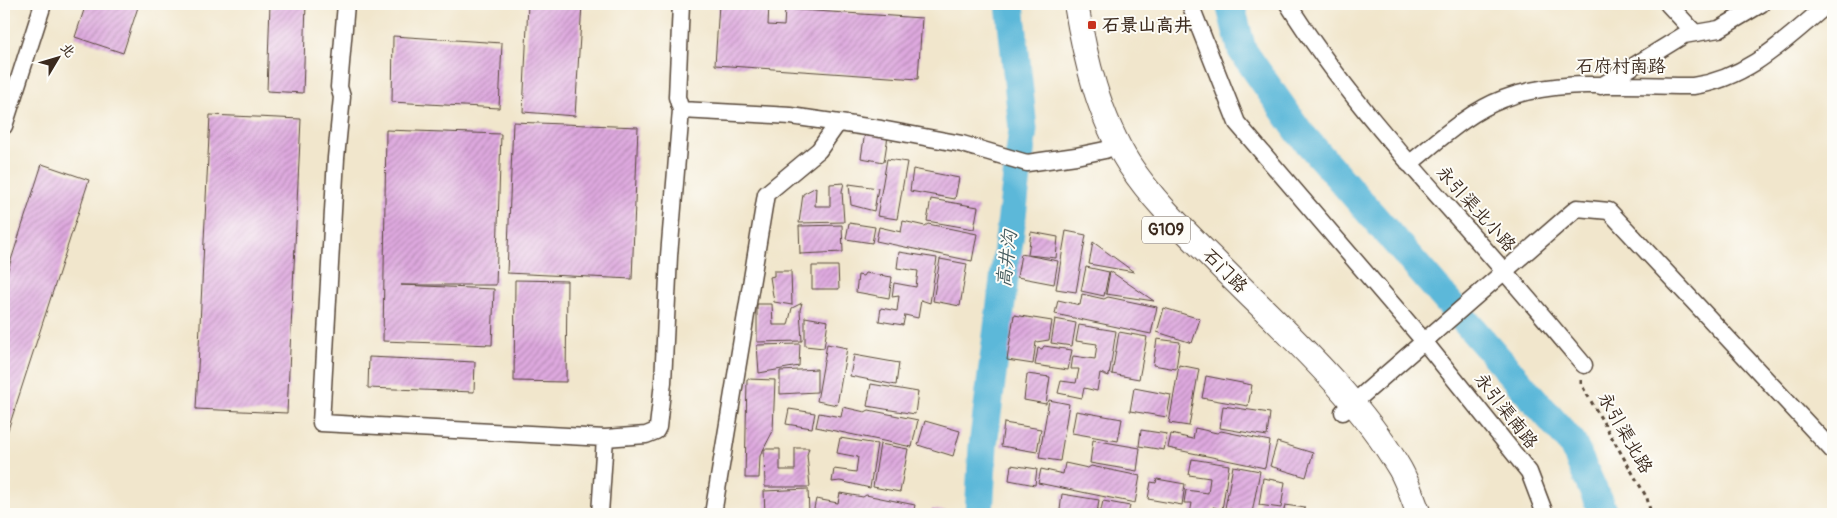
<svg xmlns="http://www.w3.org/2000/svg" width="1837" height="518" font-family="Pangolin,'LXGW WenKai TC',sans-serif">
<defs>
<pattern id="building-hatch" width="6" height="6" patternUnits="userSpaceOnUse" patternTransform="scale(1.25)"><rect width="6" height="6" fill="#dea9df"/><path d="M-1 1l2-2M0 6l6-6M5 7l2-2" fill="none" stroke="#b58ab4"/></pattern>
</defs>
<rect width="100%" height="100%" fill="#fdfcf7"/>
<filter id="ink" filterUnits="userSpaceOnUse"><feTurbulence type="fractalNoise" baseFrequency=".02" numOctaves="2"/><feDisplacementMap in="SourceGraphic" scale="10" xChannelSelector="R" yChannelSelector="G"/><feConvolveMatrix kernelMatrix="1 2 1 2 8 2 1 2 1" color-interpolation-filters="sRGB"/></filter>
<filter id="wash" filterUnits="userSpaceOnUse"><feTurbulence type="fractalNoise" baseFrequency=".0096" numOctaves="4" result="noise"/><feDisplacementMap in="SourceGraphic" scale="20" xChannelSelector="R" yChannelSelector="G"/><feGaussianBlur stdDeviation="1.12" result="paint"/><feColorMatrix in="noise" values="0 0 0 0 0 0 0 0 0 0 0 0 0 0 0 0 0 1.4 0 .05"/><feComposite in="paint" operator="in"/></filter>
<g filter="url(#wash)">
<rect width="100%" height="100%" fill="#f1e6cc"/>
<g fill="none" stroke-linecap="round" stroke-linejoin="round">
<path stroke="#5bb8d9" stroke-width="29" d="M1230,4l12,46 58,83 272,310 32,71
M979,514l4,-68 40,-317 -13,-125"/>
</g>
<g id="blocks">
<path fill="url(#building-hatch)" d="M86,4h53l-16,49 -48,-16z
M270,4h36l-3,89 -36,-2z
M528,4h54l-7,112 -52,-4z
M719,4h50l-1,21 16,1 1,-17 137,9 -4,61 -203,-14z
M393,36l109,7 -3,65 -107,-6z
M210,115l91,4 -14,294 -91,-4z
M513,122l125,5 -6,152 -125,-6z
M386,130l115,4 -5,151h-95l93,4 -2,56 -109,-4z
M865,132l23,4 -4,26 -23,-4z
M887,159l20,3 -10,57 -20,-3z
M42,164l47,16 -85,262v-160z
M913,169l46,9 -4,21 -45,-8z
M844,183l-2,8 2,31 -45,1 4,-29 13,-7 -1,19h15v-22z
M849,184l29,4 -4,23 -23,-6z
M931,199l47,8 -4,22 -47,-8z
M903,221l22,5 3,-2 49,10 -5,27 -96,-20 3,-14 22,5z
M849,223l26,4 -3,16 -26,-4z
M842,225l1,27 -43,2 -1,-28z
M1066,231l20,4 -10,57 -20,-3z
M1031,232l27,5 -2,21 -28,-3z
M1093,242l41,30 -45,-8z
M899,252l38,6 -7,45 -9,-3 -3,18 -13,-3 -2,10 -24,-4 2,-13 16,3 2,-15 -7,1 2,-14 22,4 2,-16 -21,-3z
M1021,254l37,7 -4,23 -37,-7z
M940,259l27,5 -7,42 -27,-5z
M812,266h26l1,23h-27z
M1086,267l23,5 -5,24 -23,-5z
M774,271h17l1,34 -18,-3 -4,-25 4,-1z
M1110,271l44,30 -48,-7z
M865,273l27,4 -3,21 -33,-6 2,-17 5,1z
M515,280l52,1 -1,101 -52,-1z
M1082,294l22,5 4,-2 49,10 -6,27 -96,-20 3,-14 22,5z
M802,303l-2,7 2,31 -45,1v-38h15l1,21h15l4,-17z
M1164,308l36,11 -8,24 -35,-11z
M1014,315l38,6 -3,19 -13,2 -3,22 -26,-4z
M805,317l23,4 -4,27 -19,-2z
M1055,319l21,4 -4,23 -21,-3z
M1079,325l37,6 -7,45 -9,-3 -3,18 -13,-3 -2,10 -24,-5 3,-12 15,2 3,-14h-8l2,-13 22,3 2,-15 -21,-3z
M1119,332l28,5 -8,42 -27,-5z
M1157,339l23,3 -4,27 -23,-4z
M800,344l-1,22 -40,7 -2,-28z
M827,344l20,4 -10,57 -20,-4z
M1044,346l28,4 -4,20 -33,-5 3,-17 4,1z
M854,355l45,8 -3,22 -46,-9z
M369,357l106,5 -1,30 -106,-4z
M1179,365l20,4 -10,57 -20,-3z
M817,369v23l-37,2v-23z
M1027,374l23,3 -4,27 -22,-4z
M1206,376l46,9 -4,21 -46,-8z
M747,379l28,1 -2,51 -13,25 -1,22h-14z
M871,384l47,8 -3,22 -48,-8z
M1134,388l37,7 -4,22 -37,-6z
M1049,400l20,4 -9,57 -21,-3z
M1223,406l47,7 -3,23 -47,-8z
M843,407l22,5 4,-2 49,10 -6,27 -96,-20 3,-14 22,4z
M789,409l26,4 -3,15 -26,-4z
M1076,411l46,8 -4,22 -46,-8z
M925,421l35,10 -7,25 -35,-11z
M1004,423l37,6 -4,23 -36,-6z
M1195,428l22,5 4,-2 49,10 -5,27 -97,-20 3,-14 22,5z
M1141,430l26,4 -3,16 -25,-4z
M840,438l37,6 -7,44 -30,-7 -8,1 2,-13 22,3 2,-15 -21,-4z
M1093,440l47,8 -3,23 -47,-8z
M1277,442l36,11 -7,24 -36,-11z
M880,444l28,5 -8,43 -27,-5z
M795,448h14l-2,7 3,32h-45l-1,-38h16v21h15z
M1192,459l37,6 -7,45 -9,-3 -1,7h-22l2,-11h-8l2,-13 22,3 2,-15 -21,-3z
M1065,463l23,5 3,-2 49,10 -5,27 -97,-20 3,-14 22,5z
M1011,465l26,4 -2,16 -26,-5z
M1233,466l27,5 -8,42 -27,-5z
M1263,478l22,4 -4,26 -22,-3z
M1157,479l28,5 -3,21 -34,-6 3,-17 5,1z
M808,489l1,25h-44l-1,-23z
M840,493l23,4 3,-2 49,10 -2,9h-92l-8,-1 3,-14 22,4z
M1062,494l37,6 -2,14h-17l-20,-4z
M1103,501l27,5 -2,8h-28z
M1285,505l20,3 -1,6h-21z
M932,509l28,4v1h-34v-2h5z"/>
</g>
</g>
<g filter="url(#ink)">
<use href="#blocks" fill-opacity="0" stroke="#564638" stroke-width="1"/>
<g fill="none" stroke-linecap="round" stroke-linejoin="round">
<g stroke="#564638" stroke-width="19">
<path id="minor" d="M346,4l-7,83 3,10 -6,61 -15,265 284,15 41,-3 10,-4 2,-4 5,-45 6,-126 12,-146
M681,4l-4,93 4,13 110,6 90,13 81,15 65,19 49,-7 29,-6 13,-6
M1190,4l47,119 186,217 106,132 16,42
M1288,4c53,85 121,159 187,234 37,42 73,84 109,127
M1668,4l27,29
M1601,86l83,-51 35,-6 42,-25
M4,126l39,-122
M1409,164c29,-23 59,-52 94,-65 56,-22 130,-12 190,-13 56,-8 93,-47 135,-82
M1343,412l234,-204 32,3 224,240
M600,514l5,-76
M713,514l53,-320 53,-44 19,-27"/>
</g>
<g stroke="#564638" stroke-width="26">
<path id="highway" d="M1076,4c9,54 23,113 53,160 24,37 57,68 88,99 63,64 137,128 183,206 8,14 13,31 19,45"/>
</g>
<path stroke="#564638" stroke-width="3" stroke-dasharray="4 4" stroke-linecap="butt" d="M1581,380v4l66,114 4,16"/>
<use href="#minor" stroke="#fff" stroke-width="16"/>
<use href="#highway" stroke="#fff" stroke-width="24"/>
</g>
</g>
<rect fill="#c8321e" stroke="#fdfcf7" stroke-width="2" x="1087" y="20" width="10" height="10" rx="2.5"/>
<g text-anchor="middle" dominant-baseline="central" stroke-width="4" stroke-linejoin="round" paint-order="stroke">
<rect fill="#fdfcf7" stroke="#75695f" stroke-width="1" x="1142" y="216.5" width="48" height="27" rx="4"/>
<g font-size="16" font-weight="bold" fill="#3b2a1e">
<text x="1166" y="230">G109</text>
</g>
<g font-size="18" font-weight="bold" fill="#3b2a1e" stroke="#fdfcf7" text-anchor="start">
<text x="1102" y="25">石景山高井</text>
</g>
<g font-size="18" fill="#3b2a1e" stroke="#fdfcf7">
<text x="1621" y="66">石府村南路</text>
<text transform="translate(1476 209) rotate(48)">永引渠北小路</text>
<text transform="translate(1225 271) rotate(45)">石门路</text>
<text transform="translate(1506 411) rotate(52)">永引渠南路</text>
<text transform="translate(1625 433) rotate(60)">永引渠北路</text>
</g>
<g font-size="19" font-style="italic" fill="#465c5f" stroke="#fdfcf7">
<text transform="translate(1007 259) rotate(-83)">高井沟</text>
</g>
</g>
<rect width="1837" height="518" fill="none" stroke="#fdfcf7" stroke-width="20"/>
<g transform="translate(58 58) rotate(52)" stroke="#fdfcf7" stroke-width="4" paint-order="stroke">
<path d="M0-4L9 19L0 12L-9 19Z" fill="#3b2a1e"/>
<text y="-8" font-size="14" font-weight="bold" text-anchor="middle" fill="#3b2a1e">北</text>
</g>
</svg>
